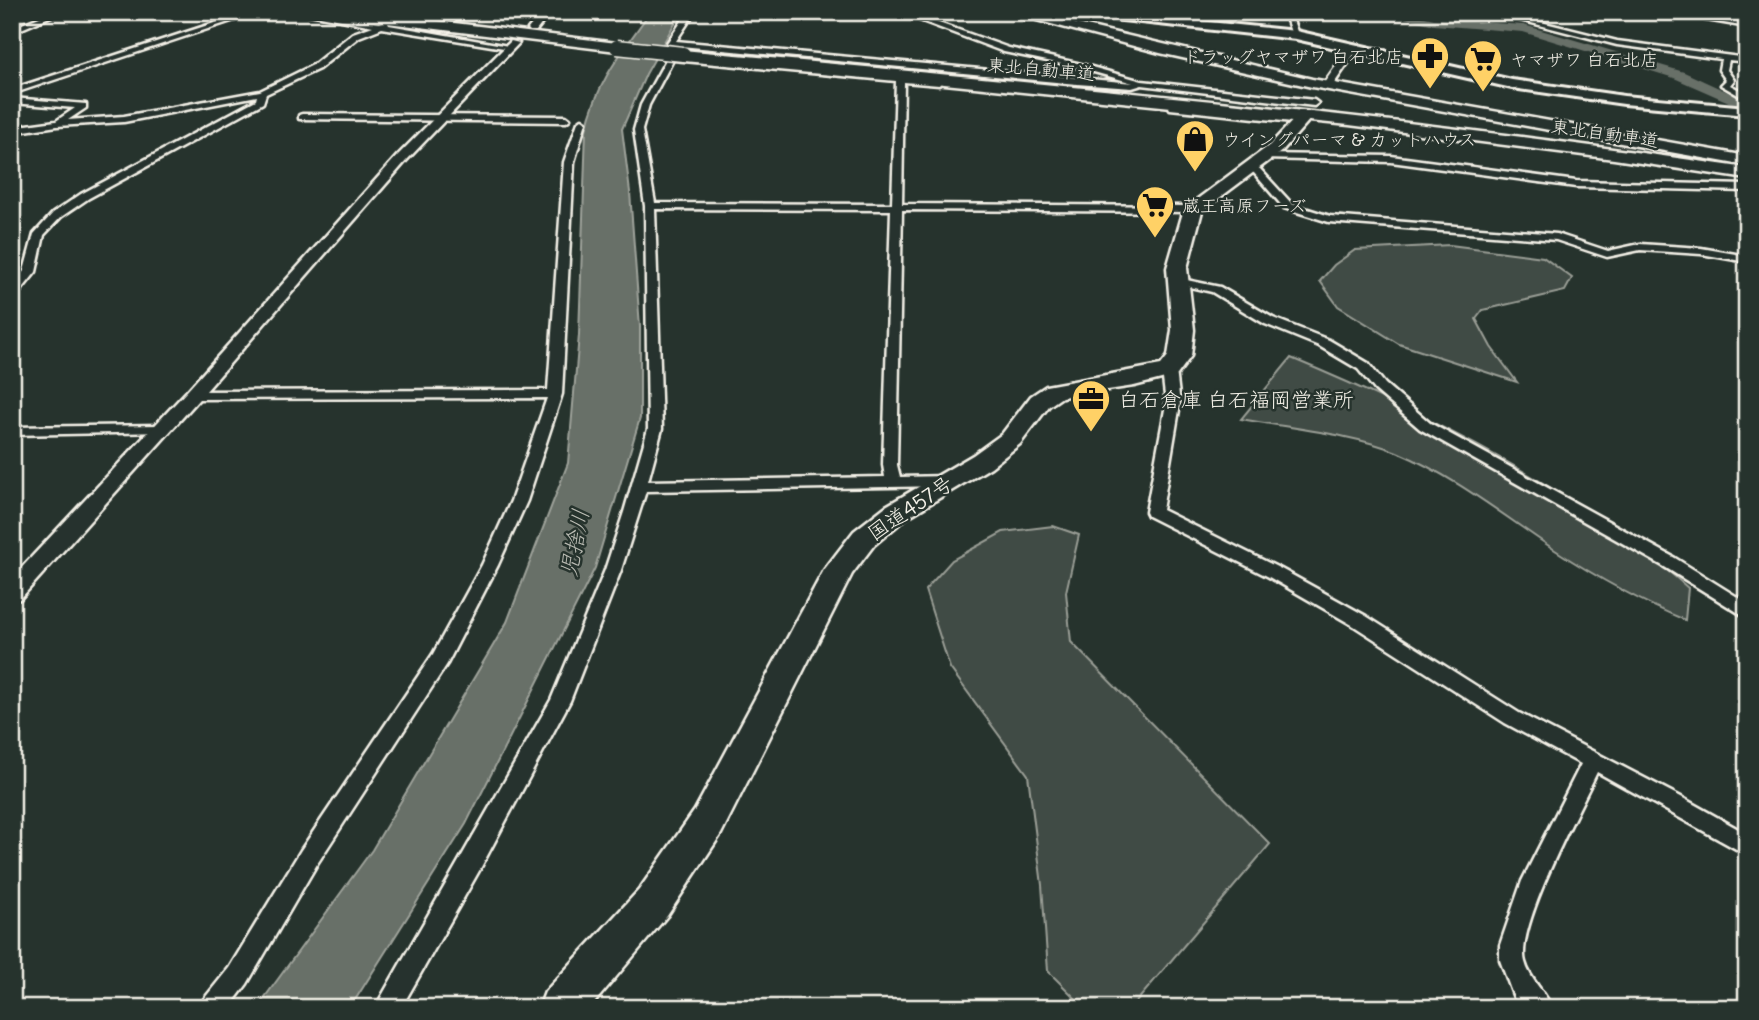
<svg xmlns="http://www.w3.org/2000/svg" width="1759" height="1020" font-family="Delius,'Klee One',sans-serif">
<rect width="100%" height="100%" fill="#26332d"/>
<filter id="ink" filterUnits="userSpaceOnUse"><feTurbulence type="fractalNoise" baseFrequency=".0143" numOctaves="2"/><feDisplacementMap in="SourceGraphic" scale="14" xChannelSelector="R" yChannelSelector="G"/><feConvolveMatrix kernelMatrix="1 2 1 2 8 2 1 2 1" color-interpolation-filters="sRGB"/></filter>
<g filter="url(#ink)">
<path fill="#414b45" stroke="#9a9e96" stroke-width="2" d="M1450,245l93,12 29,21 -7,13 -82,19 -7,9 15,28 26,35 -118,-38 -61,-38 -18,-25 14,-16 21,-15z
M1291,358c133,55 290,134 397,230l-3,32c-46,-19 -89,-43 -130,-70 -51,-34 -101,-74 -158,-98 -43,-18 -109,-24 -156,-33z
M1053,526l26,9 -13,57 5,50 199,202 -139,164h-46l-37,-37 -6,-86 -14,-110 -78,-107 -25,-78 27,-30 51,-28z"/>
<path fill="#676f68" stroke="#9fa39b" stroke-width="2" d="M650,12h31l-35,62 -24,55 8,63 10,135v91l-45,150 -129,256 -116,184h-93l115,-158 135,-228 61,-159 11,-128 7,-205c11,-49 36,-78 64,-118z"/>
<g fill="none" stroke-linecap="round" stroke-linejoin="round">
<path fill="#676f68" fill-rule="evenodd" d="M1380,12h23l31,7 90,6 160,47 63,29v9l-73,-32 -151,-46 -89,-7z"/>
<g stroke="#f4f1e8" stroke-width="5">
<path id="minor" d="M52,12h9l-49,21v-5z
M248,12h11l-247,82v-5z
M299,12h17l64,11 7,-2 2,4 125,22 -4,2 -128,-21 -23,9 -40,32 -53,25 -3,9 -174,95 -28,19 -17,18 -8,37 -20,25h-4v-11l12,-15 10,-37 19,-21 28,-19 175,-94 1,-4 -133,26 -67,4 -45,7v-6l44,-6 19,-13 -63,-5v-5l74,6v4l-18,12 56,-4 136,-25 53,-26 40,-32 20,-7z
M431,12h17l-33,7 -3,-2z
M688,12h7l-19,29 457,42 -57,-16 -72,-15 -106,-40h10l101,36 68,15 65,18 172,19 4,3 -4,3 -172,-21 -10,3 -55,-4 -396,-38 -5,10 266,25 -3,4 -35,-3 -2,122 291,2 5,3 -5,3 -291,-2 -5,255 3,12 48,-1 8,5 -8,5 -302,5 -25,79 -51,131 -90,168 -79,139h-26l176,-308 54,-130 19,-58 24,-83 -3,-223 -11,-76 7,-25 33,-60 -7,-2zM673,60l223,21 -4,123 -237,-1 -13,-73 7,-25zM655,209l236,1 -8,255 2,12 -237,4 14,-52z
M1284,12h6l9,25 -7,-2z
M1489,12h12l116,29 130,17v4l-18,-2 -2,10 7,10 -4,5 17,9v6l-26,-15 5,-5 -7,-10 2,-11 -104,-14z
M1660,12h18l69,11v4z
M1173,104l128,13 4,3 -4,3 -131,-14 -1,-2z
M302,114l264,2 4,3 -4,3 -267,-3v-4z
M582,119l4,3 -12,40 -12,232 -35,107 -29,64 -51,99 -130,200 -70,120 -18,24h-28l3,-9 25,-31 72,-118 132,-196 49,-89 29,-64 36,-103 -354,1 -7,-4 7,-4 355,-1 16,-228 14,-40z
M1264,154l127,2 185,25 171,4v6l-171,-4 -185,-25 -130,-3v-4z
M1249,163l11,6 32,35 38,12 227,18 51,17 32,-7 61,4 46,8v6l-46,-8 -61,-4 -33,7 -51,-17 -227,-18 -45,-14 -30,-35 -8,-5v-4z
M1177,278l43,9 53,31 56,22 39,23 17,21 45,39 245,135 72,45v15l-84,-52 -243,-137 -45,-39 -17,-21 -39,-23 -54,-22 -53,-32 -39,-9v-4z
M1169,366l7,4 4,34 -18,106 119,59 85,47 153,97 162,84 66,37v21l-150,-83c-17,36 -82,156 -72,190 5,19 20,29 27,46h-29l-9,-10 -14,-38v-15l22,-64 59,-117 -76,-41 -151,-97 -85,-49 -121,-61 -2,-4 20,-108 -4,-34z
M162,425l5,1 2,3 -2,3 -155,3v-8z"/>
</g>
<g stroke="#f4f1e8" stroke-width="5">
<path id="tertiary" d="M542,12h9l-15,19h-6l-2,-2z
M511,41l8,2 -113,118 -207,238 -179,200 -8,2v-23l175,-187 211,-236z
M1351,45l8,2 -26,38h-8l-1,-2z"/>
</g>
<g stroke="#f4f1e8" stroke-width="6">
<path id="primary" d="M1032,12h18l-17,7h-8v-4z
M1071,12h40l185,19 216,49 112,16 123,11v8l-123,-11 -112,-16 -216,-49 -220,-24z"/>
</g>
<g stroke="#f4f1e8" stroke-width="5">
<path id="trunk" d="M1006,12h21l285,67 435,77v10l-435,-79 -152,-34z
M1304,112l8,5 -30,34 -80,60 -15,57 7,62 -3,26 -14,19 -43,11 -72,11 -13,9 -29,38 -29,23 -85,51 -32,27 -22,29 -131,260 -54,82 -77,92h-51l6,-16 94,-102 56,-80 129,-240 30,-39 32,-25 87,-51 29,-21 29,-38 15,-10 115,-21 7,-9 4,-26 -5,-62 17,-59 86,-64 29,-31z"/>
</g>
<g stroke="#f4f1e8" stroke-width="5">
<path id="motorway" d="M324,12h40l253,31 7,4 -7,4 -287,-35z
M683,50c355,33 711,65 1064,118v11l-133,-20 -265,-34 -671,-68 -2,-3z"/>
</g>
<use href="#minor" fill="#26332d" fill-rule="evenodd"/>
<use href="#tertiary" fill="#26332d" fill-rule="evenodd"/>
<use href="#primary" fill="#26332d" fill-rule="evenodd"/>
<use href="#trunk" fill="#26332d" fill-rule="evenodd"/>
<use href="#motorway" fill="#26332d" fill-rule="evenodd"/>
<g stroke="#f4f1e8" stroke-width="17" stroke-linecap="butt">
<path id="motorway-bridge" d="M617,47l66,7"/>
</g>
<use href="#motorway-bridge" stroke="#26332d" stroke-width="14"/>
</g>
</g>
<defs>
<g id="pharmacy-pin" transform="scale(2.0125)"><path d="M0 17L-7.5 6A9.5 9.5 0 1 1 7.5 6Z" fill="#ffd166" stroke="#26332d"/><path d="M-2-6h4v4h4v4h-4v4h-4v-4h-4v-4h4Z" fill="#111"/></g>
<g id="supermarket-pin" transform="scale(2.0125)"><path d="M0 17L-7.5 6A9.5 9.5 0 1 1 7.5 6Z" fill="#ffd166" stroke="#26332d"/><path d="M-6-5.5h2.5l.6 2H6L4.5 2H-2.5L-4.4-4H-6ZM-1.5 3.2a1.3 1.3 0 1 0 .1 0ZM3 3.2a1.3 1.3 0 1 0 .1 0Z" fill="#111"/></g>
<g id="shop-pin" transform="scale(2.0125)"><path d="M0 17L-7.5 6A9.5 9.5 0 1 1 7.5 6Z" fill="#ffd166" stroke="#26332d"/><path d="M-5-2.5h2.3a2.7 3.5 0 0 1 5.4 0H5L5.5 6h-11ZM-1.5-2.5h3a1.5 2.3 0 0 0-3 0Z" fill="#111"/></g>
<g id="office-pin" transform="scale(2.0125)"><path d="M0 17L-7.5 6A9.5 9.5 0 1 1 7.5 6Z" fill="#ffd166" stroke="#26332d"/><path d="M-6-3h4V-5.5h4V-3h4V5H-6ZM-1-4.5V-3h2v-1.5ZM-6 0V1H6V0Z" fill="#111"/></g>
</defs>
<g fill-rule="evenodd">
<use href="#pharmacy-pin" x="1430" y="56"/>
<use href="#supermarket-pin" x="1483" y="59"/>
<use href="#shop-pin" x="1195" y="139"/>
<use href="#supermarket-pin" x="1155" y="205"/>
<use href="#office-pin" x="1091" y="399"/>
</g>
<g text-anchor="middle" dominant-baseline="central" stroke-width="5" stroke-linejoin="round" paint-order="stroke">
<g font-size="18" fill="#f4f1e8" stroke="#26332d" text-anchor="start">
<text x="1403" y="56" text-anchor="end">ドラッグヤマザワ 白石北店</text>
<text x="1510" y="59">ヤマザワ 白石北店</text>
<text x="1222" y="139">ウイングパーマ &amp; カットハウス</text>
<text x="1182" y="205">蔵王高原フーズ</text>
</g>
<g font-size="18" fill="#f4f1e8" stroke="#26332d">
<text transform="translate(1041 69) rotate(5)">東北自動車道</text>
<text transform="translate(1605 133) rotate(8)">東北自動車道</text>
</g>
<g font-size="21" fill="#f4f1e8" stroke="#26332d" text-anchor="start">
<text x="1118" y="399">白石倉庫 白石福岡営業所</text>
</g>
<g font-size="21" fill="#f4f1e8" stroke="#26332d">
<text transform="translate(910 508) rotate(-34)">国道457号</text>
</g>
<g font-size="23" font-style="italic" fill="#bcbdb5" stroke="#26332d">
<text transform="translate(574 543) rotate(-79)">児捨川</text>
</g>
</g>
<rect width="1759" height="1020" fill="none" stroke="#26332d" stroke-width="42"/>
<rect x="21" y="21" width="1717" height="978" fill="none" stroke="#f4f1e8" stroke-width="2.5" filter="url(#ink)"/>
</svg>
